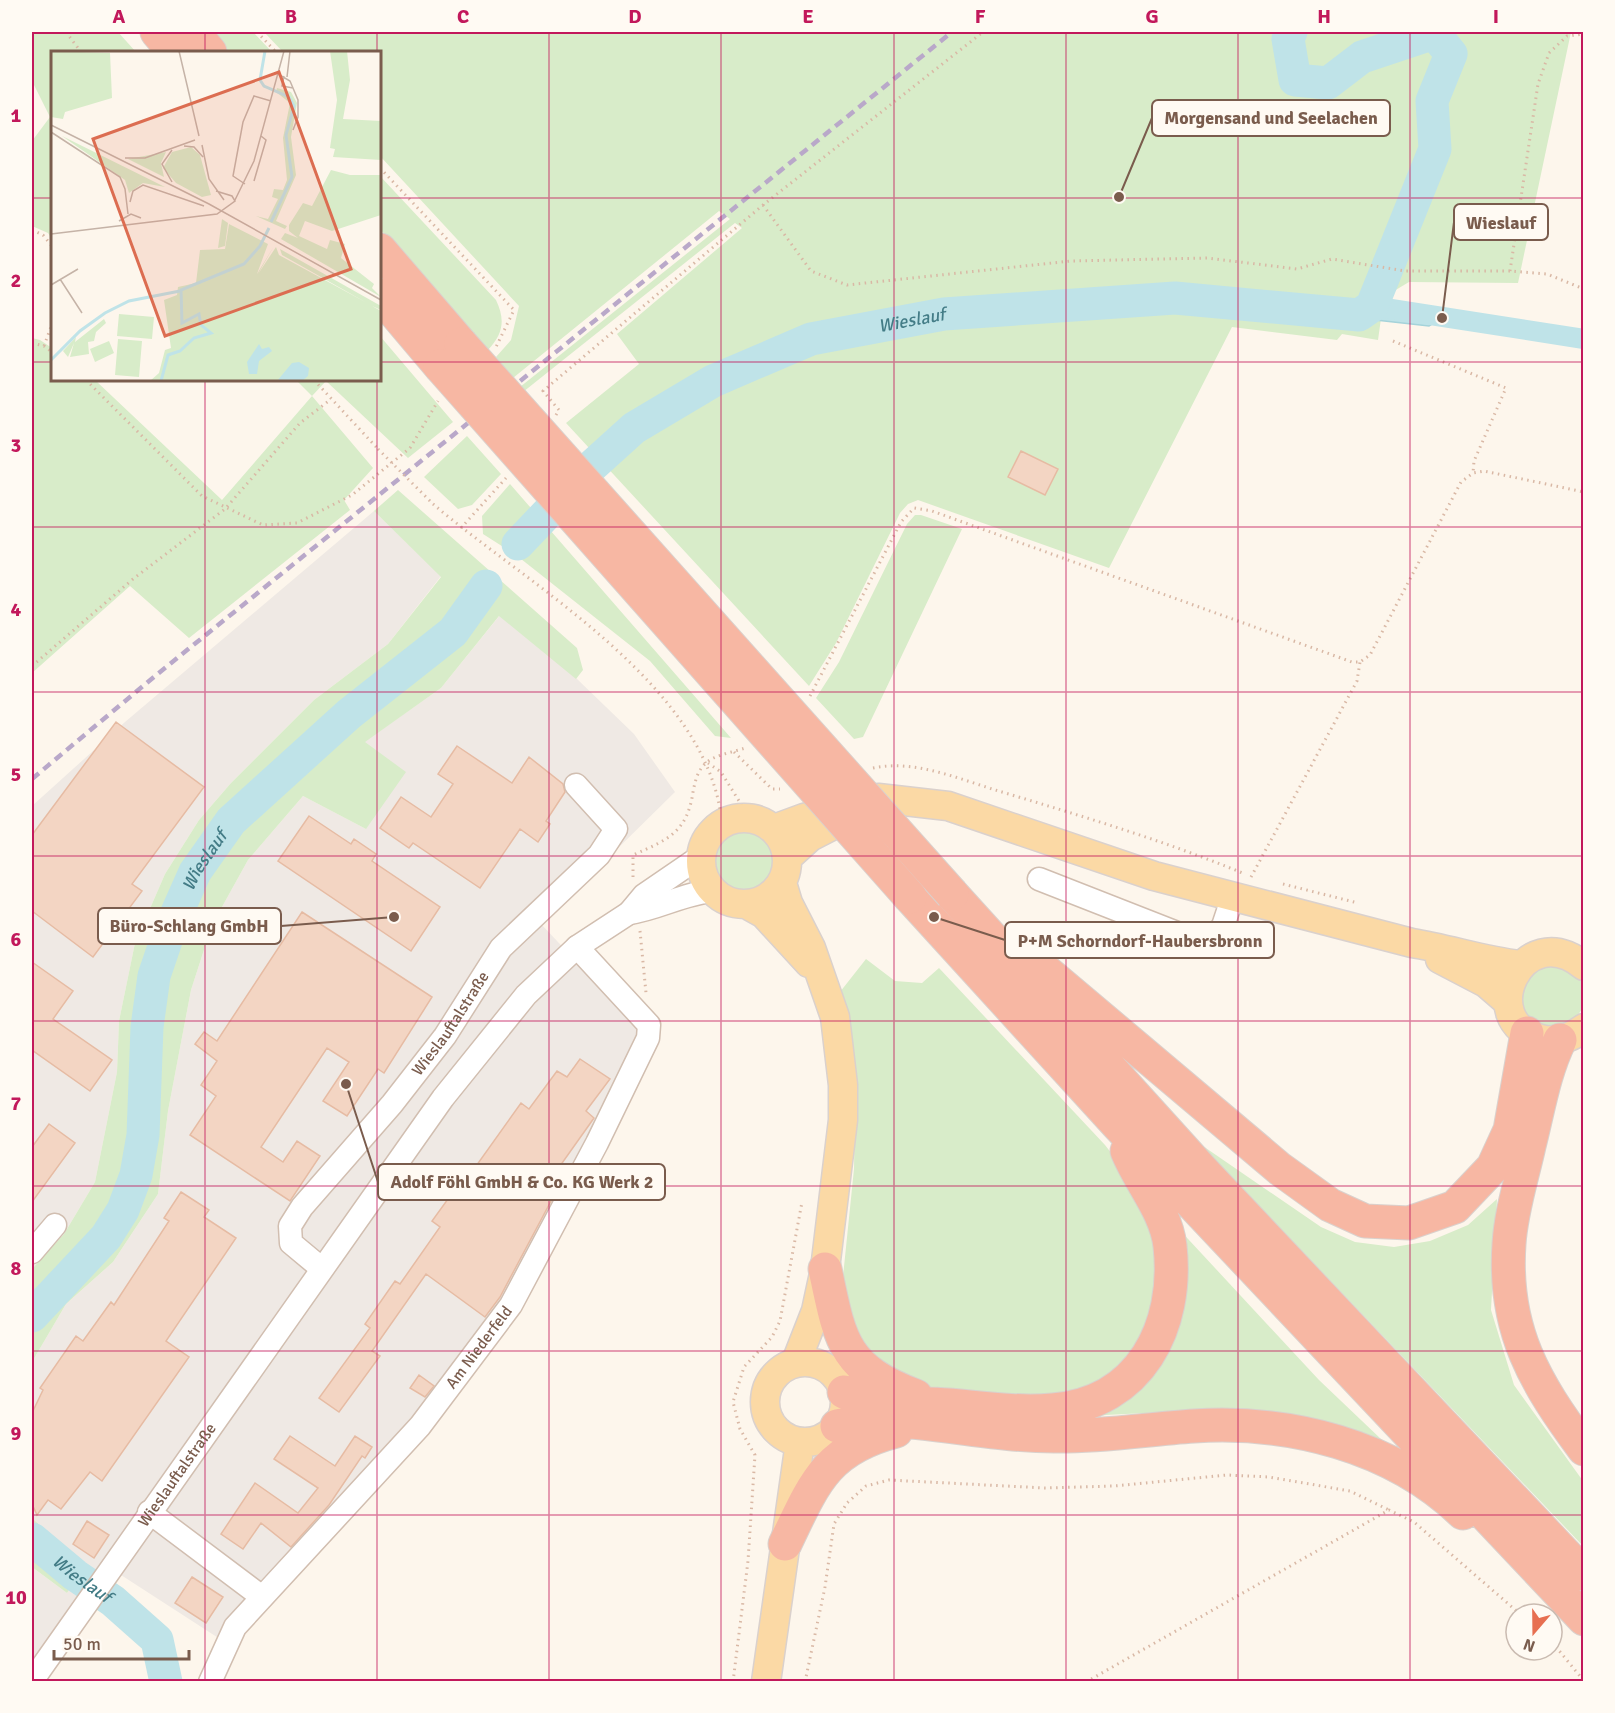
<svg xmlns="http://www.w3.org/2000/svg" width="1615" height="1713" font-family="Signika,sans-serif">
<rect width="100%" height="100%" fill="#fdf6ec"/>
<path fill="#efe9e4" d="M374,511l67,65 -53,68 -74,56 -83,83 -32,37 -34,54 -30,69 -16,78 -2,51 -22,110 -31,52 -32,35v-463l93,-84z
M500,615l76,63 58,56 41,58 -134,132 101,107 -90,195 -126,184 -203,231 -102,-66 -75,106h-14v-114l35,26 18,-27 -53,-48v-156l34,-58 47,-42 45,-68 10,-83 23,-121 21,-65 36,-65 55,-64 63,33 -2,-87 77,-54z"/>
<path fill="#d8ecc9" d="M32,32h86l18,20h-84v187l-4,-6 -16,-7v-85l18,-24 -18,-36z
M210,32h43l19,20h-44z
M264,32h1307l-53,251 -109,-1 -25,15 -6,43 -36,-6 -5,6 -105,-13 -123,241 -191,-68 -10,4 -8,9 -64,130 -27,43 -243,-263 73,-59 -22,-30 125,-106 -7,-5 -212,169 -3,-5 210,-168 -11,-8 -206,167 -17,-21 15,-17 8,-34 -139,-150v-104h-97z
M380,176l116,124c9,19 8,33 -8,50l-108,-121z
M380,336l73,86 -45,36 -82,-77 -14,15 61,72 -29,32 6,10 -161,128 -59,-52 -98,87v-335l8,2 12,8v32h43l127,120 90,-104 -16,-16h84z
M467,436l34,38 -29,31 -14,4 -34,-32z
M510,484l221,254 -16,-2 -65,-75 -134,-106 -33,-21 -1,-18z
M398,490l179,158 6,22 -7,9 -77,-63 -58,72 -76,54 41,30 -40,57 -63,-33 -55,64 -36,65 -21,65 -23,121 -10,83 -45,68 -47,42 -34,58v-93l32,-35 31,-52 22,-110 2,-51 16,-78 30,-69 34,-54 32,-37 83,-83 74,-56 53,-67 -67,-66z
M915,515h6l41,14 -99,208 -9,2 -38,-41 23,-36 68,-138z
M710 861a33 33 0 1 1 66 0a33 33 0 1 1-66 0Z
M866,959l29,22 27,2 17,-15 166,177 17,22 36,75 -6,83 -46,58 -59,15 -120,-9 -59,-25 -27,-68 13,-127 1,-68 -2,-53 -13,-56z
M1542,962l39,14c20,43 -37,74 -59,34 -3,-6 -2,-17 -2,-24z
M1200,1144l121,83 34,15 39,5 36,-6 38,-16 29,-26 -6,111 23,75 69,96v65z
M1176,1226l143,154 84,80 -178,-51 -119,6 -50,8 85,-46z
M32,1518l53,48 -18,27 -35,-26z"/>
<path fill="#bfe3e8" stroke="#a5d3da" stroke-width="1.5" d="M1360,312l67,10 13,-7 2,3 -13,8 -71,-8 -1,-4z"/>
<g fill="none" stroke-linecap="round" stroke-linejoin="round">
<path stroke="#bfe3e8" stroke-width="20" d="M1372,306l212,33"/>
<g stroke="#bfe3e8" stroke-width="33">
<path id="s1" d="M518,544l74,-78 42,-38 79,-47 98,-42 133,-25 231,-16 184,17 13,-9 63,-157 -3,-48 19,-47 -17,-21 -72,24 -34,26 -33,-3 -7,-41 3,-7"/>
<path id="s2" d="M32,1316l74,-79 17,-27 13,-35 7,-40 4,-108 7,-51 17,-50 24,-54 36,-51 118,-107 104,-82 33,-46"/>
<path id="s3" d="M32,1539l43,36 38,26 44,39 9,42"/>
</g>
</g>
<path fill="#f3d5c3" stroke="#e6bba3" stroke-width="1.5" d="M1021,451l37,18 -13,26 -37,-18z
M116,722l88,65 -72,97 10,7 -49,66 -61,-46v-76z
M457,746l55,37 17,-26 34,27 2,8 -19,29 4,3 -12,18 -18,-13 -40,59 -67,-45 -4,5 -29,-20 21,-31 30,20 22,-33 -15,-10z
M309,816l42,28 3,-5 22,15 -4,7 68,46 -29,44 -133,-90z
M302,912l130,85 -48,76 -6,-4 -31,47 -24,-15 26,-39 -22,-14 -66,99 22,15 14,-21 23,15 -30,45 -100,-66 26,-39 -15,-11 16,-24 -22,-17 9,-12 13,9z
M32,962l41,29 -20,28 59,41 -22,31 -58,-41z
M580,1059l30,20 -24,32 8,7 -44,62 9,6 -59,111 -15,20 -59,-43 -54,77 8,5 -41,56 -20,-14 51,-70 -5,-4 30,-43 5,3 40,-57 -8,-6 29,-40 3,2 57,-80 8,6 28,-38 10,6z
M49,1124l26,19 -43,59v-55z
M181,1192l28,18 -5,7 32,21 -70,103 23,16 -87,124 -12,-9 -29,37 -13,-9 -11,15 -5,-11v-91l11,-23 -3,-2 36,-52 7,5 28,-39 3,3 55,-84 -5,-3z
M419,1375l15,11 -9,11 -15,-9z
M290,1436l45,30 20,-30 17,11 -7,11 -3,-2 -33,49 -38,42 -30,-24 -18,26 -22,-15 34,-51 43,30 20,-25 -44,-29z
M87,1521l22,14 -15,23 -21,-14z
M192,1577l31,20 -17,26 -31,-20z"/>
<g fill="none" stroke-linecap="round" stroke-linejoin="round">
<g stroke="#d1beb0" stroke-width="25">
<g id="minor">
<path d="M1039,879l143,56 22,4 18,-10 11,-33"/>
<path d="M629,913c29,-4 55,-20 84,-22"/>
<path d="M32,1252l23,-27"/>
<path id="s4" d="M321,1268l-30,-25 -1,-17 12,-19 90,-103 53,-68 56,-88 98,-93 17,-26 -40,-44"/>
<path d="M149,1512l113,85"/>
<path id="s5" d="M32,1681l411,-583 83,-103 51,-48 52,-34 15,-18 57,-39"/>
<path id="s6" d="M210,1682l25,-55 185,-201 91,-121 86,-162 51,-105 1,-13 -72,-78"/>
</g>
</g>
<g stroke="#dad1cd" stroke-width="31">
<path id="major" d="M701 861a43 43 0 1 1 86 0a43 43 0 1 1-86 0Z
M774,829l30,-11 74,-20 70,8 206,70 258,67c37,6 72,18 108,22
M788,857l22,-20 35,-18
M782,883l6,20 23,45 24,69 8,68v35l-18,149 -9,42 -20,51
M746,904l18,10 45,49
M1440,959l46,24 22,19
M1584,966c-62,-51 -111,56 -43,73 16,4 30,-1 43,-11
M765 1402a40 40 0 1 1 80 0a40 40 0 1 1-80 0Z
M766,1682l34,-240"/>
</g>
<g stroke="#dad1cd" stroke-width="35">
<path id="highway" d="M157,32l17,20
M193,32l17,20
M380,250l81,94
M380,295l60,71
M952,894l250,276 382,404
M910,897l207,227 467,495
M1029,957l251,212 50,36 35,16 44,2 46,-16 38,-40 17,-37 17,-97
M1560,1040c-16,32 -22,71 -31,106 -7,32 -18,65 -20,98 -6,86 26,139 75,205
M825,1269c15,71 17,99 91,127
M844,1392c36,12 67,10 104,13 35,3 70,8 105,5 87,-7 126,-83 117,-164 -4,-35 -30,-63 -43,-95
M837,1426c16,-3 33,-7 50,-6 56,3 110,16 167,16 47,1 93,-7 140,-10 95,-6 198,19 269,87
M785,1544c29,-61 41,-95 111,-113"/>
</g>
<path stroke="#d9b8a5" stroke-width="3" stroke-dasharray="1.5 4.5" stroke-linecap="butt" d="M66,32l15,20
M257,32l19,20
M380,168l134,142 -18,37
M763,205l48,66 36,14 224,-24 136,-3 90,11 35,-10 73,12h105l37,3 37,15
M32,230l11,5 9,11
M1510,271l28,-187 11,-31 18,-17 17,-2
M1393,341l113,47 -32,73 -1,12
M32,343l12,3 8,6
M44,346l8,-22
M86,380l116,116 61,29 34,-2 55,-28 58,-47 28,-47
M314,380l64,69
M556,415l3,-5 -16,-19 220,-186 220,-173
M433,504c96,82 277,182 289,320
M461,528l45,-50
M32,666l101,-87 92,-70 75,-86 30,-23
M810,696l91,-174 13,-14 18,3 420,151h8l10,-7 91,-173 12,-9 11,-2 100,21
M734,752l38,37h8
M708,763l13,9 28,45
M873,768c43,-9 88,12 129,24 83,25 163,49 243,82
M633,877v-22c34,-15 54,-22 60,-63 2,-10 4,-21 13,-29 8,-8 28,-11 39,-15
M1251,877l106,-196 3,-19
M1283,884l75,19
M640,931l6,62
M1552,1642l32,39
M733,1682l15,-121 7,-106 -15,-26 -7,-27 11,-35 28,-30 8,-16 22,-119
M805,1682l20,-95 9,-63 13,-21 19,-17 23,-6 156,8 69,-2 113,-11 42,2 81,14 39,19
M1086,1682l303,-172 25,12 106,92"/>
<use href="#minor" stroke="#fff" stroke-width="22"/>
<use href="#major" stroke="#fbd9a5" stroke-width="28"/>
<use href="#highway" stroke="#f7b7a3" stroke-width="33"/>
<path stroke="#b9a8c9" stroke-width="4.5" stroke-dasharray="9 6" stroke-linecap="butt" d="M32,779l123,-103 797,-644"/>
<g stroke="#dad1cd" stroke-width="35" stroke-linecap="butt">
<path id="highway-bridge" d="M461,344l491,550
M440,366l470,531"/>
</g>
<path stroke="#d9b8a5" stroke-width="3" stroke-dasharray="1.5 4.5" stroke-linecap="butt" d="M378,449l55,55"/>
<use href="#highway-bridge" stroke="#f7b7a3" stroke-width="33"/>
</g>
<path fill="none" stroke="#c2185b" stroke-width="1.5" stroke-opacity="0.55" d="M205,32v20M377,32v20M549,32v1650M721,32v1650M894,32v1650M1066,32v1650M1238,32v1650M1410,32v1650M32,198h20M380,198h1204M32,362h20M380,362h1204M205,380v1302M377,380v1302M32,527h1552M32,692h1552M32,856h1552M32,1021h1552M32,1186h1552M32,1351h1552M32,1515h1552"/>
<g text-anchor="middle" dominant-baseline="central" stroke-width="6" stroke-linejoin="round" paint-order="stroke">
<g font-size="16" fill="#7a5c4d" stroke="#fffaf3">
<text stroke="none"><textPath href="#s4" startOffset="315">Wieslauftalstraße</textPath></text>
<text stroke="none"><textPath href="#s6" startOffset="432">Am Niederfeld</textPath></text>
<text stroke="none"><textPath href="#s5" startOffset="252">Wieslauftalstraße</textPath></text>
</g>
<g font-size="18" font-style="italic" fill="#437c86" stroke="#fffaf3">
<text stroke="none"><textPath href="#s1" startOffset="465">Wieslauf</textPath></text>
<text stroke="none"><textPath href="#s2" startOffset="504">Wieslauf</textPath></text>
<text stroke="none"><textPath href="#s3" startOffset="64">Wieslauf</textPath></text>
</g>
</g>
<g transform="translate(51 51)">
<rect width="330" height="330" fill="#fdf6ec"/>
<path d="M0,0l59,2 2,45 -47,14 -2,7 -12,-2zM279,0h17l3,29 -7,39 38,2v39l-48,-3 2,-8 -5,-1 7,-48zM226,37l14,4 6,11 -6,34 5,38 -20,46 11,5 -2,3 -29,-13 12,3 10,-20 -6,-2 2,-8 9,1 4,-10 -4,-42 7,-35 -14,-11zM11,85l103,51 -22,-4 -14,10 -4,-13zM140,96l9,8 11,40 -9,2 -26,-14 -13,-15 9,-16zM115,101l-5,11 3,14 -36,-18zM280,119l19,5h31v40l-49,16 -27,-10 -6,15 28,13 3,-9 15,4 -4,14 33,26 -2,4 9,9 -100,-58 4,-6 13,5 -9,-7v-6l14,-22 9,3zM171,168l6,4 -3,23 -7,2zM178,173l39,20 -11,30 17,-28 -16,28 18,-27 3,8 88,48 -85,-48 -2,-6 101,57v4l-9,-4 9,5v70h-231l9,-8 6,-23 6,-2 -7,-48 13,-5 1,-8 18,-4 4,-33 25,-1zM68,263l35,3 -2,22 -35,-3zM53,268l2,4 -10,9 -2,9 -6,1 1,12 -19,3 4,-14 -6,14 -5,-6 13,-14 -1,5zM67,288l24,2 -3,36 -24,-2zM58,290l5,12 -19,9 -5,-13z" fill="#d8ecc9"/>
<path d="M208,293l3,5 7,-2 3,4 -13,10 -2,13h-8l-2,-12zM248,311l10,6 -1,8 -6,5h-25l15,-18z" fill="#bfe3e8"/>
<path fill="none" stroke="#bfe3e8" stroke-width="3" d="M214,0l-5,29 4,6 25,11 5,9 -8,29 6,42 -21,45M0,309l29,-29 25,-18 24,-12 51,-10M110,330l7,-26 12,-4 14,-13 17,-5 -10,-8 -2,-11 -17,9 -1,-33 63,-26 16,-18 9,-18"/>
<path fill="none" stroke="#c5b3a7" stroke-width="1.5" d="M128,0l20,85M227,23l12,7 8,19v17l-5,13M233,25l-2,10 11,2M236,26l3,-26M0,74l158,79 172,96M0,81l69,45 5,12 3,25M151,94l7,34 15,21M133,95l10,1 9,10M74,107h20l50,-18M203,130l12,-41 -5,-4M121,131l-10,-18 10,-14M194,133l-12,-8 10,-54 11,-26 17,5M184,149l19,-39 30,-110M79,151l3,-11 10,-6 61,21M68,170l12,-7 10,4M0,183l166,-20 18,-13 -3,-5 -16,-5M9,228l22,34M0,234l27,-16"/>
<path fill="#dc6d51" fill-opacity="0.15" stroke="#dc6d51" stroke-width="3" d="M228,21l72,197 -186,67 -72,-197z"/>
<rect width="330" height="330" fill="none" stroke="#7a5c4d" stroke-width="3"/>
</g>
<path fill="none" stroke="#7a5c4d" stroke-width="2" d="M1119 197L1152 118M1442 318L1454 222M394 917L281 926M934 917L1005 940M346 1084L378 1182"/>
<g fill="#7a5c4d" stroke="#fffaf3" stroke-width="2">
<circle cx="1119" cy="197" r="6"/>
<circle cx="1442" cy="318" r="6"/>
<circle cx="394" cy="917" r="6"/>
<circle cx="934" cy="917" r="6"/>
<circle cx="346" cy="1084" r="6"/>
</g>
<g fill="#fffaf3" stroke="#7a5c4d" stroke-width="2">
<rect x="1152" y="100" width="238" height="36" rx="6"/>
<rect x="1454" y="204" width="94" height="36" rx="6"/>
<rect x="98" y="908" width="183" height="36" rx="6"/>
<rect x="1005" y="922" width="269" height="36" rx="6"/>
<rect x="378" y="1164" width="287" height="36" rx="6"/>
</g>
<g font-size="18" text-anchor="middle" font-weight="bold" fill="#7a5c4d">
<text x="1271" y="124">Morgensand und Seelachen</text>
<text x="1501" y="229">Wieslauf</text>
<text x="189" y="932">Büro-Schlang GmbH</text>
<text x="1140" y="947">P+M Schorndorf-Haubersbronn</text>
<text x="522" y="1188">Adolf Föhl GmbH &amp; Co. KG Werk 2</text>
</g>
<rect width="1615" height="1713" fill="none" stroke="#fffaf3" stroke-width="66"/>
<g transform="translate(1534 1632) rotate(200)"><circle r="28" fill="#fffaf3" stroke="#cabbb1" stroke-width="1.5"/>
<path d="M0-4.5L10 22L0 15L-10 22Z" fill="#e76f51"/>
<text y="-9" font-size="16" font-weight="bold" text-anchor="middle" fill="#7a5c4d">N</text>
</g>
<path d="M54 1650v9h135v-9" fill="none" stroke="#7a5c4d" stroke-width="3"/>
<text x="63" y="1650" font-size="18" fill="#7a5c4d" stroke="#fffaf3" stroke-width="4.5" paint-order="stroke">50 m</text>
<rect x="33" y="33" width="1549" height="1647" fill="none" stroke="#c2185b" stroke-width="2"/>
<g font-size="20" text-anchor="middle" font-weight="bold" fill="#c2185b">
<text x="119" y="23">A</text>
<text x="291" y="23">B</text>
<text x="463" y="23">C</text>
<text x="635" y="23">D</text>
<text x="808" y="23">E</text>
<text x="980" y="23">F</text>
<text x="1152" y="23">G</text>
<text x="1324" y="23">H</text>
<text x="1496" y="23">I</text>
<text x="16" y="122">1</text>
<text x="16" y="287">2</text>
<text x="16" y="452">3</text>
<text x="16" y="616">4</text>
<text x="16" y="781">5</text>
<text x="16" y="946">6</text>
<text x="16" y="1110">7</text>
<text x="16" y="1275">8</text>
<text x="16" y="1440">9</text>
<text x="16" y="1604">10</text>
</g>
</svg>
